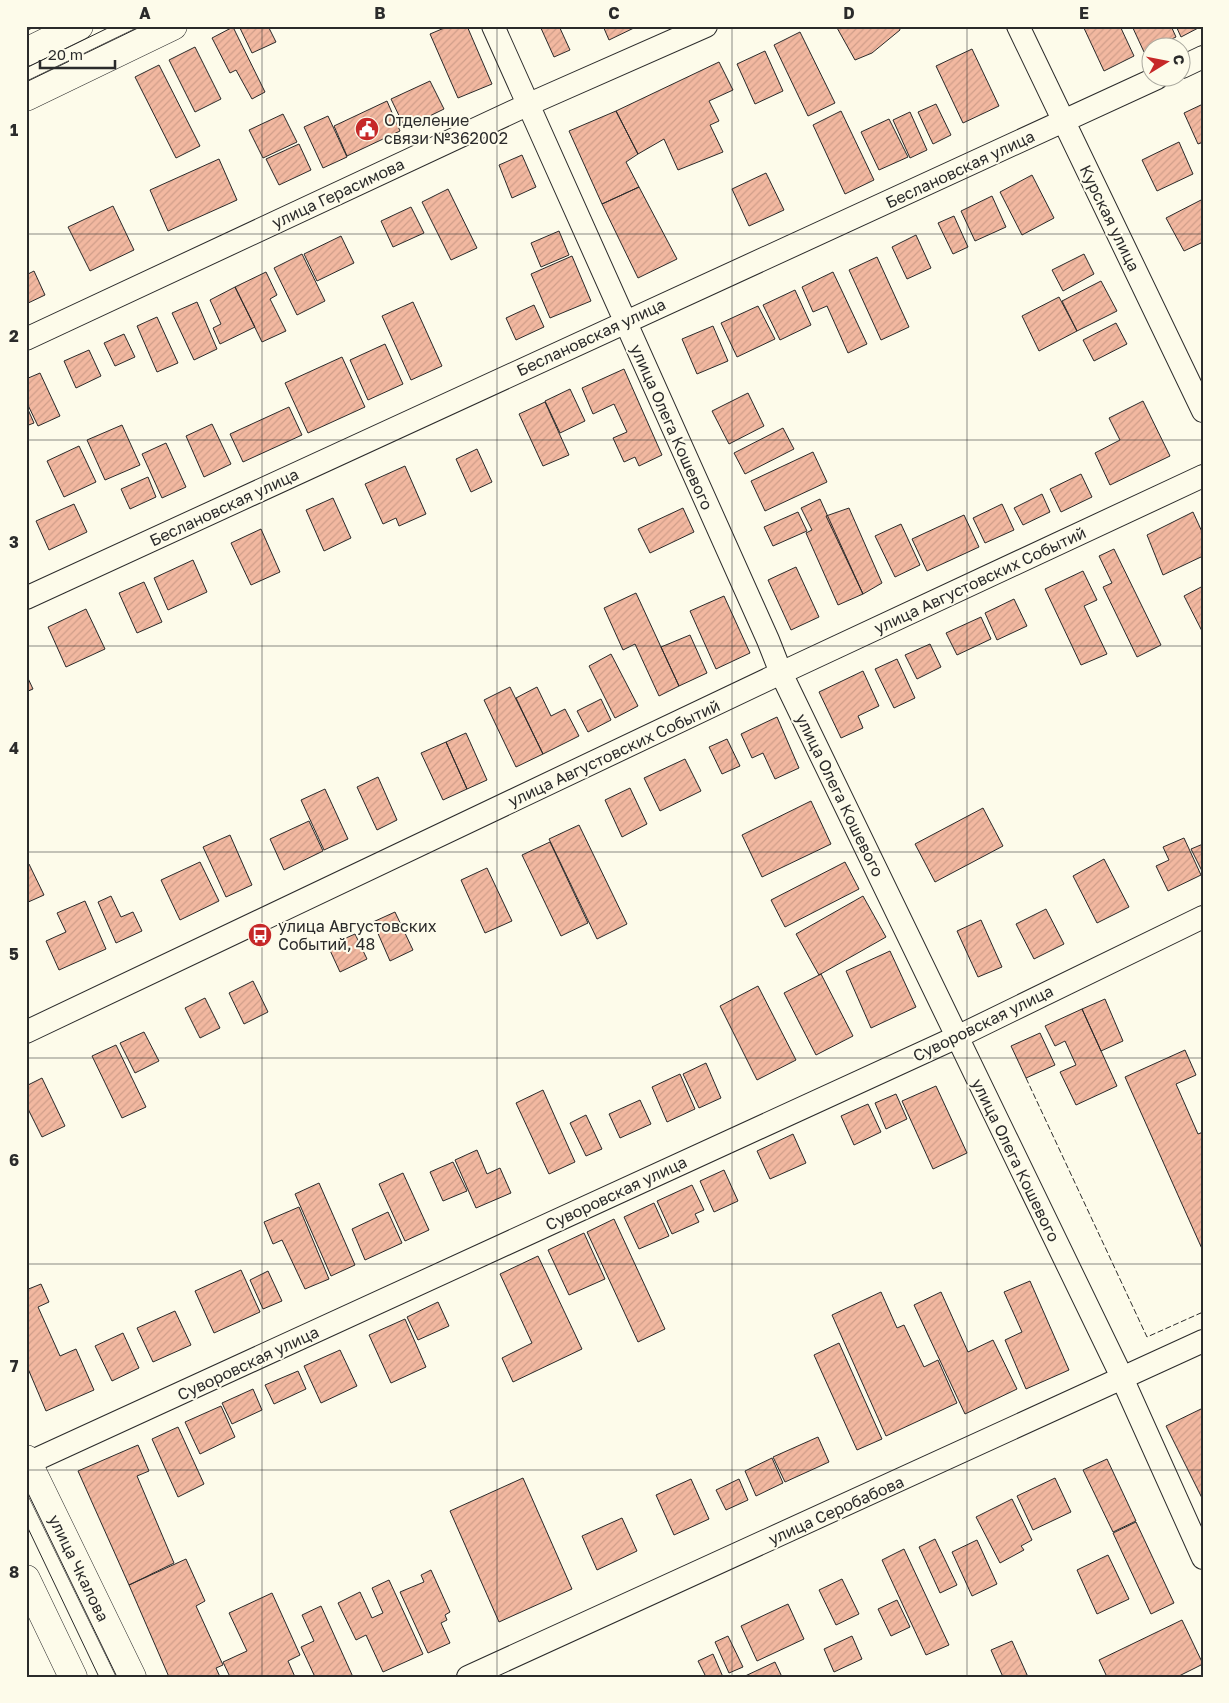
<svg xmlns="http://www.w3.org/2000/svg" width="1229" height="1703" font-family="'Golos Text',sans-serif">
<defs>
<pattern id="building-hatch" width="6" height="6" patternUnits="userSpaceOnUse" patternTransform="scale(1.25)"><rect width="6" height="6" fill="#f2b8a0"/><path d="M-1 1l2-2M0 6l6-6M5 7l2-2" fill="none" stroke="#d09e8a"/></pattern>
</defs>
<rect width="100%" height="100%" fill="#fdfbea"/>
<path fill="url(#building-hatch)" stroke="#2b2b2b" d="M26,26h10l-10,5z
M239,26h29l8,16 -24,11z
M449,26h18l25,58 -34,14 -28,-64z
M540,26h19l11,24 -16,7z
M603,26h35l-29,14z
M836,26h63l1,4 -28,23 -17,7z
M1083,26h37l14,30 -30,15z
M1132,26h39l5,11 -32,15z
M1176,26h26l-21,11z
M233,27l32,65 -13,7 -16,-29 -6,3 -18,-35z
M800,32l35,71 -27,13 -34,-71z
M195,47l26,52 -26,13 -26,-52z
M972,49l27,57 -36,17 -27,-57z
M765,51l18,40 -28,13 -18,-40z
M719,62l14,28 -24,11 10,20 -9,4 13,27 -45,18 -14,-31 -26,15 -22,-43z
M159,65l41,81 -24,12 -41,-81z
M430,81l14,28 -39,19 -14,-29z
M387,101l13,30 -53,25 -13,-30z
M936,104l15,31 -18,9 -15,-32z
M1203,104v38l-5,2 -14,-31z
M616,111l22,43 -12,8 13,25 -37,17 -33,-73z
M841,111l33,69 -29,14 -32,-69z
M910,112l17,38 -17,8 -17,-38z
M283,114l14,28 -34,16 -14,-28z
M328,116l19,41 -24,11 -19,-41z
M889,119l19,38 -29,13 -18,-38z
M1179,142l14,32 -36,17 -15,-31z
M299,144l12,26 -32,15 -13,-26z
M522,155l14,32 -24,11 -13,-33z
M219,159l18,41 -69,31 -18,-41z
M766,173l18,37 -35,16 -17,-37z
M1032,175l22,43 -32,17 -22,-43z
M639,187l38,72 -39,19 -36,-74z
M448,189l29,59 -26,12 -29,-58z
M992,196l14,31 -31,14 -14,-30z
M1203,199v43l-19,9 -18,-33z
M113,206l21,44 -44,21 -22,-44z
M411,207l13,26 -31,14 -12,-26z
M954,216l14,31 -15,7 -15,-31z
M559,231l10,24 -28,12 -10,-24z
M916,235l15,33 -24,11 -15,-32z
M341,236l13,27 -37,18 -13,-27z
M302,254l23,47 -28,14 -23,-47z
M1084,254l10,20 -31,17 -11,-21z
M572,256l19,45 -41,17 -19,-44z
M877,257l32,70 -28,13 -32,-70z
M34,271l11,24 -19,9v-29z
M266,272l11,23 -7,4 16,32 -24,11 -27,-55z
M833,272l34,72 -19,9 -21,-47 -14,6 -11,-25z
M1101,281l16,30 -40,20 -15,-30z
M235,287l20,40 -35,17 -7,-16 8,-4 -11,-24z
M795,290l16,35 -31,15 -17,-35z
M1059,297l18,34 -38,20 -17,-35z
M197,302l20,47 -23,11 -22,-47z
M413,302l29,64 -31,14 -29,-64z
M534,305l10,22 -28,13 -10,-22z
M758,306l17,33 -38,18 -16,-34z
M157,317l21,46 -21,9 -20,-46z
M1116,323l11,21 -33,17 -11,-21z
M713,326l15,35 -31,13 -15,-35z
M124,334l11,23 -20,9 -11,-23z
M385,344l18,40 -35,16 -18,-40z
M89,350l12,26 -25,12 -12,-27z
M342,357l23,50 -57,26 -23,-50z
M624,369l38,86 -23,11 -4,-9 -11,5 -11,-24 14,-6 -13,-28 -21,10 -11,-26z
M40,373l20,43 -22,10 -12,-25v-22z
M570,389l15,32 -25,12 -15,-32z
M748,393l16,33 -35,18 -17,-33z
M1143,401l27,55 -60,29 -15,-32 25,-13 -11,-22z
M545,402l24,53 -26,11 -24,-52z
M26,405l8,18 -8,3z
M289,407l13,28 -59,27 -13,-28z
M212,424l19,40 -27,13 -18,-41z
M122,425l18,40 -35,15 -18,-40z
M783,428l11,21 -49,25 -11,-21z
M166,443l20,44 -24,11 -20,-44z
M79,446l17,36 -32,15 -17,-36z
M477,449l15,33 -21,10 -15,-33z
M813,452l14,30 -62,29 -14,-30z
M405,466l21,48 -27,12 -3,-8 -13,6 -18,-40z
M1081,474l11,23 -31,15 -11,-23z
M148,477l8,20 -26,12 -9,-20z
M1042,494l8,18 -27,13 -9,-17z
M333,498l18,40 -27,13 -18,-41z
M820,499l43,95 -25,11 -32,-72 6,-3 -11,-22z
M74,504l13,28 -38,18 -13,-29z
M1002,504l12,26 -29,13 -12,-25z
M683,508l11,24 -44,21 -12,-24z
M849,508l33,75 -19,11 -37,-78z
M798,512l9,19 -34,15 -9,-19z
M1193,512l10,22v22l-40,19 -16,-40z
M964,515l15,32 -52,24 -15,-32z
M901,524l19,41 -25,12 -20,-41z
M261,529l19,43 -29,13 -20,-42z
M1114,549l47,96 -24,12 -34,-70 9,-4 -13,-27z
M193,560l14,32 -39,18 -14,-32z
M796,567l23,50 -28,13 -23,-50z
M1083,571l14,29 -13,6 23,48 -26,11 -36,-76z
M144,582l18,40 -25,11 -18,-40z
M1203,586v47l-19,-37z
M636,593l43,93 -20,10 -24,-52 -12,6 -19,-42z
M724,596l26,57 -34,16 -26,-58z
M1014,599l13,27 -30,14 -12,-27z
M86,609l19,40 -39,18 -18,-40z
M981,617l10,22 -34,16 -11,-22z
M690,635l17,38 -28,13 -18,-39z
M930,644l11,23 -24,12 -12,-24z
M611,654l27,52 -23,12 -26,-52z
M897,659l18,39 -21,10 -19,-39z
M863,671l16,35 -21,10 5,12 -22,10 -22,-46z
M26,674l7,15 -7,3z
M510,687l33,67 -27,13 -32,-67z
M537,687l14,29 14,-7 14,27 -36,18 -27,-56z
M601,699l10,21 -23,12 -11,-21z
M777,717l22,51 -24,11 -12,-26 -11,5 -11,-24z
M466,733l21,47 -20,9 -21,-47z
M727,739l13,27 -18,8 -13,-27z
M446,742l21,47 -24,11 -22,-47z
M685,759l16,32 -41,20 -16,-33z
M378,777l19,43 -20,10 -20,-43z
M630,788l17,36 -25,13 -17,-37z
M325,789l23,50 -24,11 -23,-50z
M811,801l20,43 -69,33 -20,-42z
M983,808l20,38 -68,36 -20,-38z
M309,821l14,30 -39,19 -14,-31z
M579,825l48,99 -30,15 -48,-100z
M230,835l22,50 -26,12 -23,-50z
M1184,838l17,37 -33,16 -12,-25 13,-6 -6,-13z
M550,842l38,81 -27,13 -39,-81z
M1203,844v29l-12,-24z
M1104,859l25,48 -32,16 -24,-47z
M200,862l19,39 -39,19 -19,-40z
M845,862l14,27 -74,38 -14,-27z
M29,864l15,31 -18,8v-37z
M487,868l25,53 -27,12 -24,-53z
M111,896l10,21 12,-5 9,19 -26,12 -18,-41z
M863,896l23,41 -67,38 -23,-41z
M85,901l21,48 -47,21 -13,-29 20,-9 -9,-19z
M1046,909l18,35 -30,15 -18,-35z
M395,912l18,38 -23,11 -17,-39z
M981,920l21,47 -24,10 -21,-46z
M355,934l12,25 -27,13 -12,-26z
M890,951l26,56 -45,21 -25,-57z
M821,974l32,62 -37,19 -32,-62z
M253,981l15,31 -24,12 -15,-31z
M758,986l38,74 -39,20 -37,-74z
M205,998l15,30 -20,10 -15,-30z
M1105,999l18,42 -22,10 -19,-42z
M1082,1009l35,77 -41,19 -16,-33 16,-7 -11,-24 -10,5 -10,-20z
M144,1032l15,29 -24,12 -15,-30z
M1040,1033l15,32 -29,13 -15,-32z
M116,1045l30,62 -24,11 -30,-62z
M1185,1050l11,25 -20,9 22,50 5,-2v119l-78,-174z
M706,1063l15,35 -22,10 -16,-34z
M680,1074l15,35 -28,13 -15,-35z
M42,1078l23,48 -23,11 -16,-32v-19z
M936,1086l31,67 -34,16 -31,-68z
M543,1090l32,72 -26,12 -33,-71z
M896,1094l11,25 -21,10 -11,-26z
M640,1100l11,24 -31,14 -11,-24z
M868,1104l13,28 -27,13 -13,-29z
M586,1115l16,34 -16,7 -16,-33z
M793,1134l13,29 -36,16 -13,-28z
M477,1150l10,24 13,-6 11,25 -35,15 -21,-48z
M453,1162l14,29 -24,10 -13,-29z
M724,1170l14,31 -24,11 -14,-31z
M403,1173l26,57 -24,11 -26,-57z
M319,1183l36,82 -24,11 -36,-82z
M692,1185l12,25 -9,4 4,8 -27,12 -15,-33z
M654,1203l15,33 -30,13 -15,-32z
M299,1207l30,72 -24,10 -23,-49 -9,4 -9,-22z
M388,1212l14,31 -37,17 -13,-31z
M614,1219l51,110 -27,13 -51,-110z
M584,1233l21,46 -36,16 -21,-45z
M538,1256l44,93 -69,33 -11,-24 30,-15 -32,-69z
M241,1270l19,42 -46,21 -19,-42z
M268,1271l14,30 -19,8 -13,-29z
M1030,1281l39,89 -43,19 -21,-49 17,-8 -18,-40z
M41,1284l8,18 -11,5 22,49 16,-7 18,41 -48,21 -20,-47v-74z
M881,1292l16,36 7,-3 20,42 14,-7 19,43 -71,33 -54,-121z
M941,1292l27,60 25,-12 24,49 -52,25 -51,-109z
M438,1302l11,24 -31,14 -11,-23z
M175,1311l16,34 -38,17 -16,-34z
M405,1319l21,48 -35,16 -22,-48z
M123,1333l16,35 -27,13 -17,-35z
M839,1343l43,96 -25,11 -43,-95z
M340,1350l17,36 -36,17 -17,-37z
M298,1371l8,18 -32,15 -9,-19z
M253,1389l9,21 -30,14 -10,-21z
M221,1406l14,31 -35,17 -15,-32z
M1203,1408v92l-37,-74z
M178,1427l26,57 -26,13 -26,-58z
M818,1437l11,25 -44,20 -12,-25z
M138,1445l11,26 -12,5 37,87 -45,22 -51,-114z
M772,1458l11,25 -27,13 -11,-25z
M1107,1459l29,62 -23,11 -30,-62z
M523,1478l49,111 -73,33 -49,-111z
M1055,1478l16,34 -38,18 -16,-34z
M691,1479l18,40 -35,16 -18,-40z
M739,1479l9,21 -22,10 -10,-20z
M1012,1499l20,41 -11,6 3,4 -24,13 -24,-46z
M622,1518l15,33 -40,19 -15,-34z
M1136,1522l38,81 -23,11 -38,-81z
M935,1539l22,46 -17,8 -21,-46z
M977,1540l20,44 -25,12 -20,-44z
M904,1549l45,96 -23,10 -44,-95z
M1108,1555l21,44 -32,15 -20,-44z
M186,1559l19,42 -9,5 27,59 -7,3 4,9h-51l-40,-92z
M431,1570l19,42 -5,3 2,5 -6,3 9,20 -22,10 -28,-61 24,-10 -3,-7z
M842,1579l17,35 -23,11 -17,-35z
M389,1580l34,74 -40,18 -17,-37 -10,5 -18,-37 22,-11 12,26 11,-5 -11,-25z
M272,1593l28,62 -12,6 7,16h-65l-7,-15 24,-11 -18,-38z
M897,1600l13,27 -19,9 -13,-27z
M788,1604l16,35 -47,22 -16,-35z
M321,1606l32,71h-38l-14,-30 13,-6 -12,-26z
M1182,1620l21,44 -26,13h-70l-8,-17z
M728,1636l15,31 -14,6 -14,-31z
M852,1636l10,23 -28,13 -10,-23z
M1012,1641l16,36h-25l-12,-27z
M713,1654l10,23h-17l-8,-16z
M775,1662l7,15h-39z"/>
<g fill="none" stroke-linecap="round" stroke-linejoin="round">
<g stroke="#2b2b2b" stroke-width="24">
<path id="street" d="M493,26l275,614 13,33 337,696 85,189
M1018,26l185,385
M1182,67l21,-10
M26,339l501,-234 179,-79
M26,598l1131,-520
M26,1032l755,-359 422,-197
M26,1464l931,-427 246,-120
M468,1677l735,-336"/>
</g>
<g stroke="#2b2b2b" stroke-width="29">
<path id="secondary" d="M26,52l53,-26
M26,97l147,-71"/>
</g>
<g stroke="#2b2b2b" stroke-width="29">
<path id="primary" d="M26,1459l106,218
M26,1579l47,98"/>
</g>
<use href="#street" stroke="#fdfbea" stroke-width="22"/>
<use href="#secondary" stroke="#fdfbea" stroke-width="28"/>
<use href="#primary" stroke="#fdfbea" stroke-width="28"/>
<path stroke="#2b2b2b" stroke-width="1" d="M26,68l86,-42
M26,82l116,-56
M26,1489l91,188
M26,1524l73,153"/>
<path stroke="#2b2b2b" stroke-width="1" stroke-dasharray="6 2.5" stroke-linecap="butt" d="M1026,1078l121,259 56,-25"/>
</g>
<path fill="none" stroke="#2b2b2b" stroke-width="1" stroke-opacity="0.55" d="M262,26v1651M497,26v1651M732,26v1651M967,26v1651M26,234h1177M26,440h1177M26,646h1177M26,852h1177M26,1058h1177M26,1264h1177M26,1470h1177"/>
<defs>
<g id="civic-disc" transform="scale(1.25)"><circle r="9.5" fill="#c62828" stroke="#fdfbea"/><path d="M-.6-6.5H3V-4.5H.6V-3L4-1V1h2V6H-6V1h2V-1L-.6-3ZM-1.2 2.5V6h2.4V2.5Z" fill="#fff"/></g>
<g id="bus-disc" transform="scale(1.25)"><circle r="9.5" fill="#c62828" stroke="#fdfbea"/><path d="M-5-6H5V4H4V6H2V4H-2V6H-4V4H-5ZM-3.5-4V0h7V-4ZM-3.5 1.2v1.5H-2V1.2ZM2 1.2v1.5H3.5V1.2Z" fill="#fff"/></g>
</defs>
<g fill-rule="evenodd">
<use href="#civic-disc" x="367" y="129"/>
<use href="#bus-disc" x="260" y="935"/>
</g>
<g text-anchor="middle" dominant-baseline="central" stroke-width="4" stroke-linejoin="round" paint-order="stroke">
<g font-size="16" fill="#2b2b2b" stroke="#fdfbea" text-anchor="start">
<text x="384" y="120">Отделение<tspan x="384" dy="18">связи №362002</tspan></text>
<text x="278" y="926">улица Августовских<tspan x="278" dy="18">Событий, 48</tspan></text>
</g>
<g font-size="16" fill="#2b2b2b" stroke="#fdfbea">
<text transform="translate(960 169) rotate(-25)">Беслановская улица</text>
<text transform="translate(338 193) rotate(-25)">улица Герасимова</text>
<text transform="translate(1110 218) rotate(64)">Курская улица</text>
<text transform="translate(591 337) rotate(-25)">Беслановская улица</text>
<text transform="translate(672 427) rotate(66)">улица Олега Кошевого</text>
<text transform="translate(224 507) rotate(-25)">Беслановская улица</text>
<text transform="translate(980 580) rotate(-25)">улица Августовских Событий</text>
<text transform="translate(614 753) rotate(-25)">улица Августовских Событий</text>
<text transform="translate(840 795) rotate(64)">улица Олега Кошевого</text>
<text transform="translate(983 1023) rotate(-26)">Суворовская улица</text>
<text transform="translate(1016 1160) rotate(64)">улица Олега Кошевого</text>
<text transform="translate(616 1193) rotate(-25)">Суворовская улица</text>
<text transform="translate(248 1363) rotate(-25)">Суворовская улица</text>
<text transform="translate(836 1510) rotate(-24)">улица Серобабова</text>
<text transform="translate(79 1568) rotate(64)">улица Чкалова</text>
</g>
</g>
<rect width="1229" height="1703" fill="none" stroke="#fdfbea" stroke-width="55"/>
<g transform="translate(1166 62) rotate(80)"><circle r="24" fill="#fdfbea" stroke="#a9a89e"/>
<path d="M0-4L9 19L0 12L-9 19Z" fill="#c62828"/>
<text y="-8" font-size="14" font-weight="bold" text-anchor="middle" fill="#2b2b2b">С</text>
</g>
<path d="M40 60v8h75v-8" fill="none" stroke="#2b2b2b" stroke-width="2.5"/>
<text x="48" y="60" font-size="15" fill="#2b2b2b" stroke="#fdfbea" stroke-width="4" paint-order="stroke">20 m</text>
<rect x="28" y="28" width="1174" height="1648" fill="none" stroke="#2b2b2b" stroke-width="2"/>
<g font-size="16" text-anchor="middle" font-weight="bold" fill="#2b2b2b">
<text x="145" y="19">A</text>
<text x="380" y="19">B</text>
<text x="614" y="19">C</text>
<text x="849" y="19">D</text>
<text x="1084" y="19">E</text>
<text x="14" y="136">1</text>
<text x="14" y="342">2</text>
<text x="14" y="548">3</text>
<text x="14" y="754">4</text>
<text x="14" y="960">5</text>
<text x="14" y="1166">6</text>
<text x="14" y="1372">7</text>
<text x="14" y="1578">8</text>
</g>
</svg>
